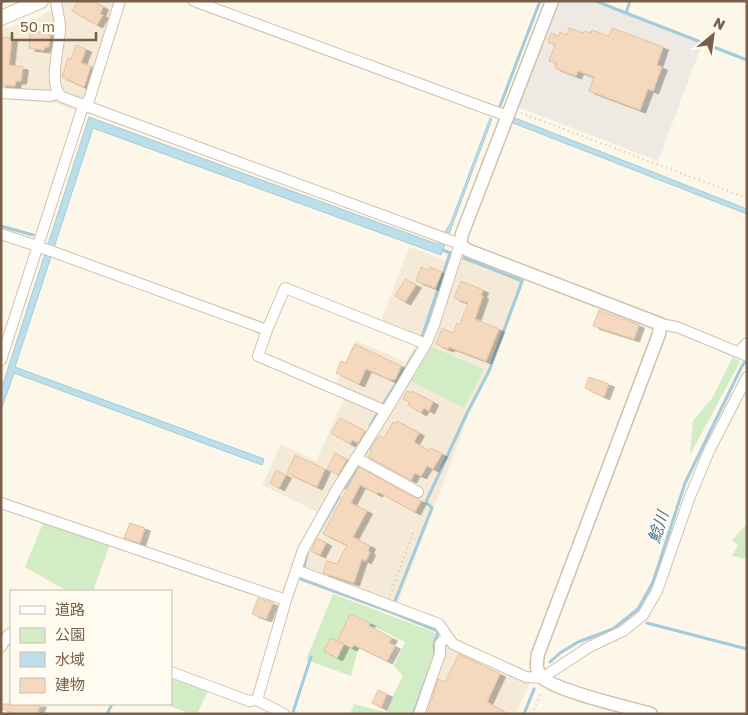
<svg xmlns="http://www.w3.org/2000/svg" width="748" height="715" font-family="'Golos Text','Noto Sans JP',sans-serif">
<defs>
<filter id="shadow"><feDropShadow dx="5.5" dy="3" stdDeviation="0" flood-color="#0004"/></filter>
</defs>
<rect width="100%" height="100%" fill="#fdf7e9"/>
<path fill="#f5ead7" d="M65,1h60l-33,102 -16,8 -21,-8 -54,-4v-69l41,-14z
M409,247l40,15 14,-8 62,26 -34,90 -21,42 -72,191 -105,-39 5,-16 20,-36 -56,-27 19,-41 35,17 28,-62 -9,-14 20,-45 50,22 11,-17 -35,-23z
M434,632l16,15 80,36 -15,31h-104l22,-58z"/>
<path fill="#eee9e2" d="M560,1h33l109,43 -44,117 -140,-54z"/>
<path fill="#d2ecc6" d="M432,347l52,22 -20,39 -53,-27z
M733,356l7,6 -50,93 3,-34 20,-24z
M44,521l66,23 -17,47h-26l-42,-24z
M747,524v35l-15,-3 6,-11 -6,-5z
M333,594l101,38v24l-23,58h-61l4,-10 31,8 18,-36 -9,-10 11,-24 -32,-16 -13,16 -9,34 -45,-16z
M174,677l34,14 -11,23h-6l-26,-10h6v-19z"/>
<path fill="#bcdee8" stroke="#a2ccdb" d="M89,117l348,127 14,-22 39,-104 2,1 -51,136 -348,-127 -78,239 249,92 -2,6 -248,-92 -13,37v-20z
M515,118l232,91v5l-234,-91z"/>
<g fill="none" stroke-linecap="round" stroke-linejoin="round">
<path stroke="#a2ccdb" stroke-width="3" d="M596,1l30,12 4,-12
M1,2l4,-1
M626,13l121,47
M500,106l40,-105
M1,226l32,9
M422,337l28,-84 -7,-3
M382,406l34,-55
M370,426l7,-12
M363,457l6,-10
M345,488l14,-24
M318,533l21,-36
M304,568l4,-19
M301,579l90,33 47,19 -4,14 1,9
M395,601l37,-93 -6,-6 41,-89 22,-42 33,-90 -58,-23
M647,623l100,26
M550,662l10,-9 18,-11 35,-13 25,-20 15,-27 32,-99 57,-117 5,-7
M293,712l18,-55
M107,714l5,-10
M413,714l17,-45
M524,714l10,-25"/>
</g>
<path fill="#f4d9bf" stroke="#e7c29f" filter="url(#shadow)" d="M78,1h15l10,6 -3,7 3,1 -6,10 -25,-14z
M569,28l14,5 1,-2 7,2 1,-3 17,6 3,-8 51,19 -6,18 5,2 -9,24 -5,-2 -8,21 -51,-19 5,-14 -16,-6 -2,5 -21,-8 1,-5 -7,-2 6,-16 -7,-3 3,-9 8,3 1,-4 7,3z
M30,31l20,2 -1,14h-4l-1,3 -15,-2z
M1,37l11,1 -3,27 14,2 -2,14h-5l-1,5 -14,-1z
M76,45l10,4 -5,14 10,3 -7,21 -22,-10 6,-19 3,1z
M421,267l8,3 1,-3 12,5 -7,16 -19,-7z
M405,279l11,6 -11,17 -10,-6z
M461,281l22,9 -2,5 2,1 -8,23 24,10 -13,32 -37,-14 -1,2 -12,-5 6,-16 11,5 4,-10 3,1 8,-21 -14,-5z
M599,310l40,15 -5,14 -41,-13z
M355,344l46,22 -6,14 -3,-1 -1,1 -25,-11 -7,15 -23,-11 5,-12 5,2z
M589,377l20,7 -5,13 -19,-9z
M407,391l4,2 1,-2 21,11 -4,9 -5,-3 -3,5 -13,-8 1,-3 -6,-3z
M340,418l25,13 -7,12 -6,-3 -2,4 -19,-11z
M397,421l22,12 -5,9 15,9 2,-3 11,6 -9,15 -6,-3 -6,10 -6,-3 -4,7 -43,-23 4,-6 -2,-1 7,-12 1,1 2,-3 4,2 9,-16 3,2z
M335,453l12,6 -9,16 -11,-6z
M295,455l30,14 -8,18 -30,-14z
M359,467l62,34 -6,11 -37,-20 -1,2 -17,-9 -9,18 16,8 -14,26 17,9 -2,5 2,1 -4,9 -4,-2 -8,24 -31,-10 4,-12 10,3 10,-19 -24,-11z
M276,470l10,5 -7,13 -9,-5z
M130,523l15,5 -5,15 -16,-5z
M317,538l9,5 -6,12 -9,-4z
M258,598l15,5 -7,16 -14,-5z
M350,614l20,9 -1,3 23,12 -3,5 6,3 -8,15 -33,-16 -2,3 -15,-7z
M330,638l14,6 -7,14 -13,-7z
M459,654l41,20 -13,28 21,12h-81l11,-35 7,3z
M378,690l9,4 -6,13 -9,-4z
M1,704h40l-4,10h-22l-14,-6z"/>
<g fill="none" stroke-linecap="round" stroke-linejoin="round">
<g stroke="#d1c0ad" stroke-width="12">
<path id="minor" d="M56,1c1,9 4,19 4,28 0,16 -13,57 2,68l398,147 -26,81 -8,19 -40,67 -49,78 -34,61 -17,50 -29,100
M194,1l313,115
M1,93l49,3 7,-2
M1,234l36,12 230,84 -9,26 128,55
M660,324l17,3 70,29
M267,330l18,-42 141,56
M739,352l8,-9
M1,360l82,-254 6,-6 31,-99
M356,458l62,34
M1,503l285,97
M296,570l143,54 14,20 73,33 16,1 47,-31 34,-16 20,-16 14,-24 32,-92 20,-48 38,-74
M1,647l8,-13
M171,672l78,29 8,-1 27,14
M419,714l21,-60v-10l7,-8"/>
</g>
<g stroke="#d1c0ad" stroke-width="15">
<path id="tertiary" d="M552,1l-90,233 -2,10 7,6 193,74 -1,10 -121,320c-1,8 -3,15 3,22 10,14 90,32 110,38"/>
</g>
<g stroke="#d4c1ab" stroke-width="16">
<path id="secondary" d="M1,18l40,-17"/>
</g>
<path stroke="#dabda2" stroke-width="2" stroke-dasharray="1 4" stroke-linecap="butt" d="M521,113l226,85
M390,595l23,-62
M532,714l9,-22"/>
<use href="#minor" stroke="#fff" stroke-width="10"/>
<use href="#tertiary" stroke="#fff" stroke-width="12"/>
<use href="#secondary" stroke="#fff" stroke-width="14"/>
</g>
<g text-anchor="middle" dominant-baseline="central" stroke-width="4" stroke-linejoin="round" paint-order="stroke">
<g font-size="16" font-style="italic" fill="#437a8d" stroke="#fffbf0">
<text transform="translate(658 527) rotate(-72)">鯰川</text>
</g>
</g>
<rect width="748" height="715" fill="none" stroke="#7a604b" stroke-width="5"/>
<rect x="10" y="590" width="162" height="115" fill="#fffbf0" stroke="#cabdae"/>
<rect x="20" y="606" width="25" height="8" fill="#ffffff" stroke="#cabdae"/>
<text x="55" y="615" font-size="15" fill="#7a604b">道路</text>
<rect x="20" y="628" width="25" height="15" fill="#d2ecc6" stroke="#cabdae"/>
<text x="55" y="640" font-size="15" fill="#7a604b">公園</text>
<rect x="20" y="652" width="25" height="15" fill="#bcdee8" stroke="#cabdae"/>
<text x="55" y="665" font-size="15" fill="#7a604b">水域</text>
<rect x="20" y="678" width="25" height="15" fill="#f4d9bf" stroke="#cabdae"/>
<text x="55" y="690" font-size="15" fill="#7a604b">建物</text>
<g transform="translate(713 35) rotate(29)" stroke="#fffbf0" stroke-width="4" paint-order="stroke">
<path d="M0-4L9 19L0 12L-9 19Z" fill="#7a604b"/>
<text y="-8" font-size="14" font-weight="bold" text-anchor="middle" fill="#7a604b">N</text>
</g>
<path d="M12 32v8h84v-8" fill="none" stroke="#7a604b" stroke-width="2.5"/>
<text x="20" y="32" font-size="15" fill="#7a604b" stroke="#fffbf0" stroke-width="4" paint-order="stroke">50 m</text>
</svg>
